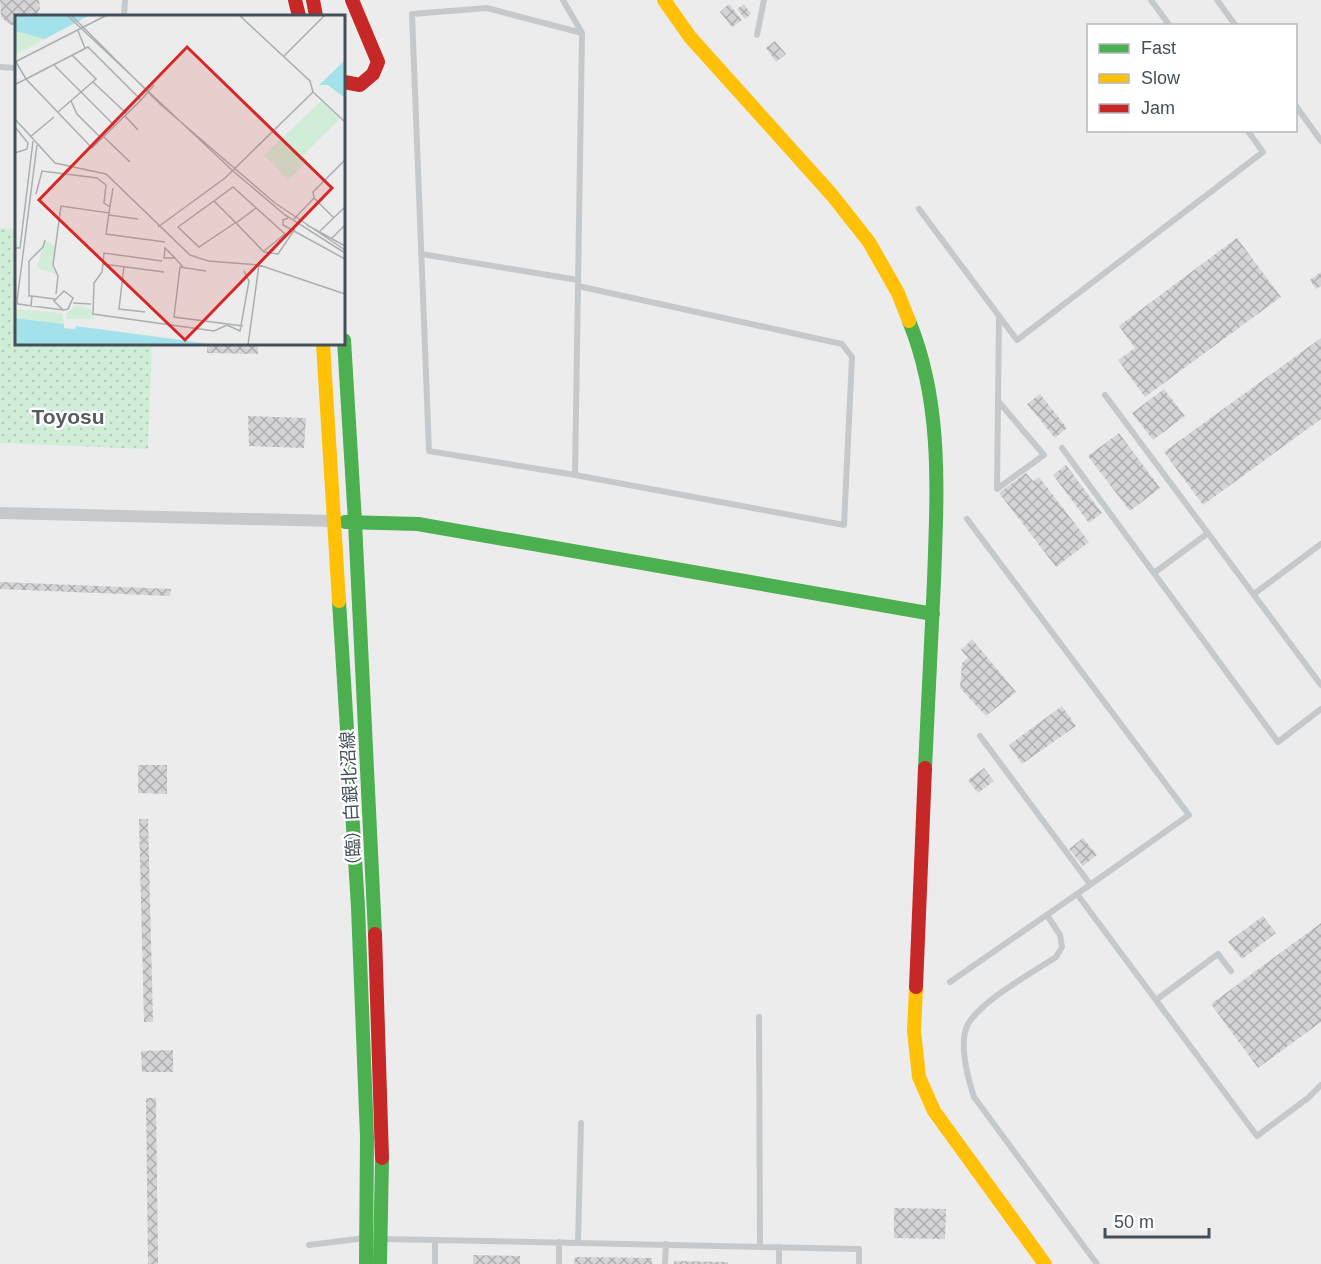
<svg xmlns="http://www.w3.org/2000/svg" width="1321" height="1264" font-family="Helvetica,'Noto Sans JP',sans-serif">
<defs>
<pattern id="grass-dots" width="8" height="8" patternUnits="userSpaceOnUse" patternTransform="scale(1.5)"><rect width="8" height="8" fill="#d0edd8"/><path d="M2 2h.1M6 6h.1" fill="none" stroke="#b4cdbc" stroke-width="1.8" stroke-linecap="round"/></pattern>
<pattern id="building-cross-hatch" width="8" height="8" patternUnits="userSpaceOnUse" patternTransform="scale(1.5)"><rect width="8" height="8" fill="#d4d4d7"/><path d="M0 0l8 8M0 8l8-8" fill="none" stroke="#aeaeb1"/></pattern>
</defs>
<rect width="100%" height="100%" fill="#edecec"/>
<path fill="url(#grass-dots)" d="M0,228l16,1v115h136l-4,105 -148,-6z"/>
<path fill="url(#building-cross-hatch)" d="M0,0h39l1,8 -4,8h-20v10l-7,-2 -8,-7z
M729,4l13,16 -10,7 -12,-15z
M744,4l7,10 -6,5 -8,-10z
M775,41l11,13 -10,8 -10,-14z
M1237,238l44,59 -136,100 -27,-37 17,-12 -16,-22z
M1321,272v14l-5,3 -6,-9z
M1321,338v81l-118,86 -39,-53z
M207,344h51v10l-51,-1z
M1164,389l21,27 -32,24 -21,-27z
M1040,394l27,34 -12,10 -28,-34z
M248,416l58,2 -2,30 -55,-2z
M1119,433l41,55 -30,23 -42,-55z
M1066,465l36,48 -13,10 -36,-48z
M1026,473l7,8 6,-4 50,65 -33,25 -57,-74z
M0,582l171,7 -1,7 -170,-7z
M972,639l44,53 -30,24 -26,-28 2,-25 6,-5 -7,-8z
M1062,706l14,20 -54,38 -13,-19z
M138,765h29v29l-29,-1z
M984,768l10,13 -16,12 -10,-13z
M139,819h9l5,203h-9z
M1083,838l14,17 -14,11 -14,-17z
M1263,916l13,17 -34,26 -14,-17z
M1321,923v99l-63,46 -47,-64z
M173,1050v22h-31l-1,-21z
M146,1098h10l2,166h-10z
M894,1208l52,1 -1,30 -51,-1z
M473,1255l47,1v8h-47z
M575,1257l77,1v6h-78z
M674,1261l54,1v2h-54z"/>
<g fill="none" stroke-linecap="round" stroke-linejoin="round">
<path stroke="#c6c9cb" stroke-width="6" d="M563,0l19,33 -7,442 269,50 8,-168 -10,-13 -264,-58
M1151,0l19,26
M1217,0l19,26
M124,16l1,-16
M757,35l7,-35
M0,67l16,1
M1296,106l25,35
M919,209l98,131 246,-188 -16,-22
M421,254l157,26
M1105,395l216,290
M998,401l46,54 -47,34 2,-172
M1062,448l216,294 43,-33
M575,475l-146,-24 -17,-437 75,-6 95,25
M967,519l222,296 -112,79
M1154,573l54,-40
M1254,594l67,-50
M980,736l110,148
M1047,915l13,20 2,12 -6,10c-24,16 -74,43 -88,67 -10,18 0,55 6,73l123,167
M950,982l127,-88 180,242 51,-38 13,-13
M1156,1000l62,-46 13,17
M759,1017l1,229
M381,1239l54,1
M578,1243l3,-120
M309,1245l56,-7
M435,1264v-24l424,9v15
M559,1264v-22
M665,1264l1,-20
M779,1264v-17"/>
<path stroke="#c6c9cb" stroke-width="12" d="M0,513l333,8"/>
<path stroke="#4caf50" stroke-width="14" d="M909,321c34,83 28,172 25,260 -3,63 -6,125 -9,187
M344,340l11,182 20,412
M345,522l73,2 515,90
M339,601l19,306 9,230 -1,127
M380,1264l2,-106"/>
<path stroke="#ffc107" stroke-width="14" d="M664,0l26,37 142,158 37,47 29,51 11,28
M323,344l16,257
M916,987l-2,44 5,46 15,34 111,153"/>
<path stroke="#c62828" stroke-width="14" d="M295,0l4,16
M313,0l3,16
M344,82l16,3 13,-11 5,-12 -26,-62
M375,934l7,224
M916,987l9,-219"/>
</g>
<g text-anchor="middle" dominant-baseline="central" stroke-width="4.5" stroke-linejoin="round" paint-order="stroke">
<g font-size="18" fill="#445059" stroke="#fff">
<text transform="translate(351 803) rotate(-93)">（臨）白銀北沼線</text>
</g>
<g font-size="21" font-weight="bold" fill="#585c60" stroke="#fff">
<text x="68" y="416">Toyosu</text>
</g>
</g>
<g transform="translate(15 15)">
<rect width="330" height="330" fill="#edecec"/>
<path d="M0,16l30,8 -30,16zM306,86l18,17 -1,3 -35,34 5,6 -20,19 -24,-25zM30,225l10,6 -3,20 5,8 -20,-6zM61,290l14,3 5,11h-28l-1,-5zM0,294l47,4 2,11 -49,-6z" fill="#d0edd8"/>
<path d="M0,0h75l-45,24 -30,-8zM330,45v38l-17,-13h-9zM0,303l49,6v4l11,1 1,-3 142,19h-203z" fill="#a4e2eb"/>
<path fill="none" stroke="#a9aeb1" stroke-width="1.5" d="M52,0l166,156 52,44 60,38M56,0l89,89 115,99 70,47M63,16l7,17M269,41l41,-41M0,47l92,-47M39,50l61,61M78,67l34,32M0,69h1l10,-5 62,-32 53,53 -49,48 -66,-69 -10,-17M298,77l32,30M126,85l13,-15M56,86l6,13 25,25M43,97l38,-33 -24,-24M110,101l13,14M0,104l40,44 51,11 84,81 18,6 51,4 86,29M0,112l13,16 -1,6 -12,4M15,122l24,-20M89,122l26,25M22,130l-20,156 1,3 45,6 5,-1 5,-11 -9,-7 -10,10 9,9M21,179l6,-23 55,7 9,7 -2,18 6,4M299,183l20,20M199,186l19,-14 52,47 -21,17M94,198l-3,21 59,8M94,200l29,4M273,203l-5,2v5l62,34M279,204l20,-21 -1,-6 32,-32M220,208l-36,24 -21,-20 36,-26 22,22 28,29 14,2 17,-25M221,208l20,-15M292,210l38,21M143,212l67,-49 88,-86 -3,-11 -71,-66M305,216l25,-24M317,223l13,-13M0,233h5l13,-107M160,243h-11l1,-10 10,10 8,9M147,246l-58,-8 -2,19 -8,11 -1,31 121,17 13,-6 13,6 9,-50 -5,-10M88,249l61,8M109,251l-5,43 26,3M191,256l-26,-4 -6,50 69,9M41,279l2,-18 -5,-11 8,-59 48,7 4,-25M17,281h-3v-35l14,-14 2,-7M58,288l18,1M16,291l1,-10 23,3M233,330l11,-80"/>
<path fill="#d62828" fill-opacity="0.15" stroke="#d62828" stroke-width="3" d="M172,32l145,141 -147,152 -146,-140z"/>
<rect width="330" height="330" fill="none" stroke="#445059" stroke-width="3"/>
</g>
<rect x="1087" y="24" width="210" height="108" fill="#ffffff" stroke="#b4b9bd" stroke-width="1.5"/>
<rect x="1099" y="44" width="30" height="9" fill="#4caf50" stroke="#b4b9bd" stroke-width="1.5"/>
<text x="1141" y="54" font-size="18" fill="#445059">Fast</text>
<rect x="1099" y="74" width="30" height="9" fill="#ffc107" stroke="#b4b9bd" stroke-width="1.5"/>
<text x="1141" y="84" font-size="18" fill="#445059">Slow</text>
<rect x="1099" y="104" width="30" height="9" fill="#c62828" stroke="#b4b9bd" stroke-width="1.5"/>
<text x="1141" y="114" font-size="18" fill="#445059">Jam</text>
<path d="M1105 1228v9h104v-9" fill="none" stroke="#445059" stroke-width="3"/>
<text x="1114" y="1228" font-size="18" fill="#445059" stroke="#ffffff" stroke-width="4.5" paint-order="stroke">50 m</text>
</svg>
